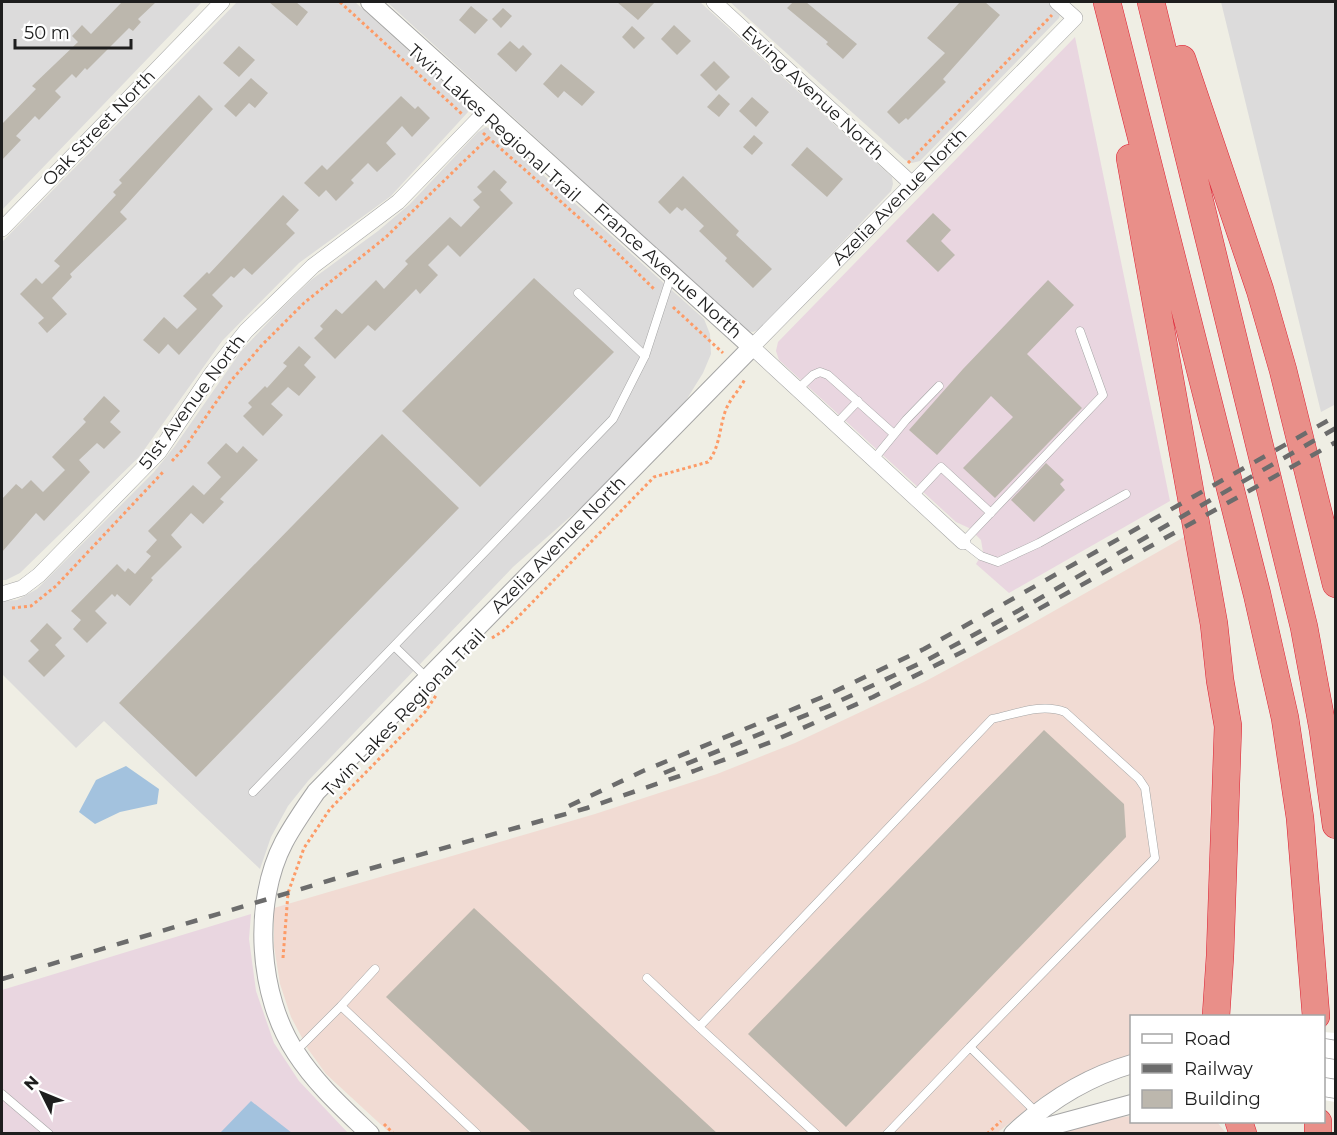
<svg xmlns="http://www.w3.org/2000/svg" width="1337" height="1135" font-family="Montserrat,sans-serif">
<rect width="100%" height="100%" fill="#efeee4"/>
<path fill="#dcdbdb" d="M2,2h200l-200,208z
M237,2h118l110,100 3,10 -77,84 -92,67 -77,78 -83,116 -119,116 -14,7h-4v-338z
M387,2h313l192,175 1,7 -2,7 -131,138 -7,3 -6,-1z
M730,2h319l11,12 -1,4 -139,143 -8,2 -7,-3z
M1221,2h114l1,402 -15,8z
M486,127l7,3 211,189 6,15 1,20 -8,19 -18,29 -83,87 -89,78 -205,214 -20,25 -17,31 -11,32 -156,-148 -28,27 -74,-74v-73l15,-1 20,-11 117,-117 21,-26 66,-95 41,-43 29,-28 67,-49 32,-27 68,-72z"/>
<path fill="#f1dbd3" d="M1193,532l22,170 2,67 -7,38 -1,195 -6,14h-71l-1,41 -28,9 -61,31 -45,36h-607l-64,-59 -18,-25 -17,-32 -11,-33 -6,-38v-38l321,-94 122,-40 78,-31 129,-61 91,-49z
M1131,1116l1,6h85l9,11 -167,1 48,-15z"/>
<path fill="#e9d6e0" d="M1075,37l95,464 -161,92 -33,-29 7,-12 -2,-12 -12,-12 -13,-6 -177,-162 -3,-9 2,-9z
M251,914l-2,25 7,52 18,52 25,38 49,52 -346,1v-144z"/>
<path fill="#a3c2de" d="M126,766l33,23 -2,15 -37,8 -25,12 -16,-12 17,-32z
M251,1101l41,32h-72z"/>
<path fill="#fff" d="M1324,1032l11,1v69l-11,-2z"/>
<path fill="#bcb7ad" d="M122,2h34l-18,17 3,3 -8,9 -4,-3 -42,42 -2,-2 -9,10 -4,-4 -17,17 6,6 -22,23 -4,-4 -19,20 5,4 -19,20v-36l34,-35 -4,-3 46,-44 -6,-6 10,-11 9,9z
M269,2h27l12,10 -11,14z
M617,2h38l-17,18z
M793,2h13l51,42 -14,15 -17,-15 2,-2 -41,-34z
M960,2h25l15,13 -57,64 3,3 -38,38 -2,-2 -7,6 -12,-12 58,-59 -18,-15z
M471,6l17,14 -13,14 -16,-14z
M503,8l9,8 -11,12 -9,-9z
M674,25l17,16 -14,14 -16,-16z
M632,26l13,12 -11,11 -12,-12z
M510,41l9,8 4,-4 9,9 -16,18 -19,-18z
M239,46l16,14 -16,17 -16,-14z
M714,61l16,16 -14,14 -16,-16z
M561,64l34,28 -13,14 -18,-15 -6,7 -15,-14z
M251,78l17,15 -13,15 -6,-5 -13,14 -12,-11z
M719,94l11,10 -11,13 -12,-10z
M199,95l14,14 -93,103 7,7 -57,55 2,3 -20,21 15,16 -20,19 -9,-10 6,-5 -24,-24 16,-16 6,6 18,-18 -6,-5 62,-66 -3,-3 9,-9 -3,-3z
M401,96l14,13 3,-3 12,12 -18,19 -10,-11 -16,17 10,11 -19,18 -9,-9 -17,17 3,3 -18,18 -10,-11 -7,7 -15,-14 18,-18 5,5z
M752,97l17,15 -13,15 -17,-16z
M754,135l9,8 -11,12 -9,-8z
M807,147l36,32 -16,18 -36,-32z
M494,170l13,12 -7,8 13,13 -53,54 -12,-12 -20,20 10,10 -18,19 -4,-5 -41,42 -7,-6 -33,34 -21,-21 9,-9 -3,-3 16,-17 6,5 34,-34 8,9 24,-25 -3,-3 45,-44 11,10 19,-20 -7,-7 9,-8 -5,-5z
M683,176l56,55 -3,4 36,34 -19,19 -28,-27 2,-3 -28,-27 5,-5 -19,-18 -3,3 -5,-4 -7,7 -12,-12z
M283,195l16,15 -13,14 9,9 -43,42 -8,-7 -10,10 -3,-2 -19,19 11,11 -44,49 -11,-11 -9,10 -16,-14 21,-23 13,12 20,-20 -14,-13 24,-24 2,2z
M933,213l18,17 -10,11 14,14 -17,17 -32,-31z
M534,278l80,74 -134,135 -78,-76z
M1048,280l26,25 -47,49 55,54 -87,90 -32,-30 50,-51 -22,-21 -54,59 -28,-25 54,-61z
M299,346l12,11 -7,8 12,12 -17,19 -11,-9 -17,17 12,11 -20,21 -20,-20 9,-9 -4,-4 17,-17 2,2 20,-22 -4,-3z
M104,396l16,15 -10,11 11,10 -17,17 -7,-6 -18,17 11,12 -46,49 -8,-8 -34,39v-53l14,-15 6,5 9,-9 12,12 22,-22 -13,-13 34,-35 -3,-3z
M382,434l77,74 -263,269 -77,-74z
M226,443l11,10 6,-7 15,14 -38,39 4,3 -21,22 -12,-11 -20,22 11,12 -31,31 2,2 -23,26 -13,-12 -2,3 -3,-3 -17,17 12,12 -20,20 -14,-14 8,-9 -10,-9 46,-47 8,8 3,-4 7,6 16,-18 -5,-4 11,-12 -9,-9 45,-46 11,10 17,-18 -14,-14z
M1046,463l18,17 -4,4 5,6 -31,32 -23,-22z
M47,623l15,15 -7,7 10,11 -21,21 -16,-16 11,-11 -9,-9z
M1044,730l80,74 2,33 -280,290 -98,-93z
M474,908l244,226h-185l-147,-137z"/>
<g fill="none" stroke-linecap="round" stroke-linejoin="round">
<g stroke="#a5a5a5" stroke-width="9">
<path id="service" d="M578,293l67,63
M1080,331l23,64 -140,147 18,14 17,6 41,-19 87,-49
M798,389l15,-14 7,-3 8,3 66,59
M836,424l22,-23
M874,459l32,-39 33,-34
M914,496l27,-29 50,46
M394,646l33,32
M253,792l360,-373 32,-63 26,-80
M647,978l52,49
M341,1006l34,-37
M296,1051l45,-45 136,128
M2,1094l47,40
M816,1134l-117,-107 293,-308c24,-5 49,-16 73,-7l74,67 6,9 10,70 -185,189 66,65
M887,1134l83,-87"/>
</g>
<g stroke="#a5a5a5" stroke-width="16">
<g id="minor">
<path d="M714,2l198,182"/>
<path d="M2,229l220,-227"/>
<path id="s1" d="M963,542l-211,-195 323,-329 -18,-16"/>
<path d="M2,594l20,-6 17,-13 120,-123 53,-79 34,-42 67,-65 85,-64 90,-93"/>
</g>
</g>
<g stroke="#a5a5a5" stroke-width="20">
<g id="tertiary">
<path d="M1324,1048l12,2"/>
<path d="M1324,1087l12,2"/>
<path id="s2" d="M370,1134c-27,-26 -54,-50 -74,-81 -38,-57 -44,-150 -12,-211 9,-17 21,-34 32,-50l436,-445 -382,-345"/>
<path d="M1013,1134c34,-32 74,-57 119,-70"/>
<path d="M1021,1134l111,-30"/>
</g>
</g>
<g stroke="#de2033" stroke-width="28">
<path id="motorway" d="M1107,2l150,592 28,124 15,100 16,198
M1151,2l153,625 19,103 13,95
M1182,59l78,231 23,80 53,214
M1130,158l84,466 6,56 8,46 -8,230 -4,60
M1239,1122l4,12
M1318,1134v-12"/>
</g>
<path stroke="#fd9b67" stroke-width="3" stroke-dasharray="3 3" stroke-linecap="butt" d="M340,2l122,112
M483,133l119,105 53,52
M908,163l144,-148
M673,307l50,46
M172,461l13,-14 45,-65 32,-37 42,-42 82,-66 102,-99
M12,608l19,-2 25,-20 108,-115
M492,638l11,-7 16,-15 135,-139 54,-15c13,-16 11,-37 19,-55 5,-10 13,-18 18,-28
M283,958l5,-65 16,-45 26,-39 95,-97 12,-18
M384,1124l10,10
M987,1134l14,-13"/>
<use href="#service" stroke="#fff" stroke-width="8"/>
<use href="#minor" stroke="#fff" stroke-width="15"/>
<use href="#tertiary" stroke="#fff" stroke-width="18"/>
<use href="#motorway" stroke="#e98f89" stroke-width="27"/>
<path stroke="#6c6c6c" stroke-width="4.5" stroke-dasharray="12 12" stroke-linecap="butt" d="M664,773l167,-68 98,-46 87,-47 320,-184
M569,806l74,-35 182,-75 99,-47 412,-233
M2,979l349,-105 236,-66 107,-37 77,-29 102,-45 91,-46 372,-209"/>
</g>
<g text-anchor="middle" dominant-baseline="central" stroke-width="4.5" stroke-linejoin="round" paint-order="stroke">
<g font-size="18" fill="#1e1e1e" stroke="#fff">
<text transform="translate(813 93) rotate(43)">Ewing Avenue North</text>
<text transform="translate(494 123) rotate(42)">Twin Lakes Regional Trail</text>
<text transform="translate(99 128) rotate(-46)">Oak Street North</text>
<text stroke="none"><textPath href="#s1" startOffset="498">Azelia Avenue North</textPath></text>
<text transform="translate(668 271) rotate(42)">France Avenue North</text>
<text transform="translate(192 402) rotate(-53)">51st Avenue North</text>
<text stroke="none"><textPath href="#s2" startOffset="736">Azelia Avenue North</textPath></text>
<text transform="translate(404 713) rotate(-46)">Twin Lakes Regional Trail</text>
</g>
</g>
<rect width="1337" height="1135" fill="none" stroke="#1e1e1e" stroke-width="6"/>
<rect x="1130" y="1015" width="195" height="108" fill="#ffffff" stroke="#a5a5a5" stroke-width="1.5"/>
<rect x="1142" y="1034" width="30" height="9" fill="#ffffff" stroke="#a5a5a5" stroke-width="1.5"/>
<text x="1184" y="1045" font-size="18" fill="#1e1e1e">Road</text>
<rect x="1142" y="1064" width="30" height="9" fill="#6c6c6c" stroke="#a5a5a5" stroke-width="1.5"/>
<text x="1184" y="1075" font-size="18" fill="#1e1e1e">Railway</text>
<rect x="1142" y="1090" width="30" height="18" fill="#bcb7ad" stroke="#a5a5a5" stroke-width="1.5"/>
<text x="1184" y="1105" font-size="18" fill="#1e1e1e">Building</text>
<g transform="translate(42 1093) rotate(313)" stroke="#ffffff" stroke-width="4.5" paint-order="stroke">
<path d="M0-4.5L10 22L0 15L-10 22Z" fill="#1e1e1e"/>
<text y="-9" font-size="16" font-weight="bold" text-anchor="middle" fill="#1e1e1e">N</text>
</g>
<path d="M15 39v9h116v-9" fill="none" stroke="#1e1e1e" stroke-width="3"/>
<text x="24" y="39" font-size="18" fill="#1e1e1e" stroke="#ffffff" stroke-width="4.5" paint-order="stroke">50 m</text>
</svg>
